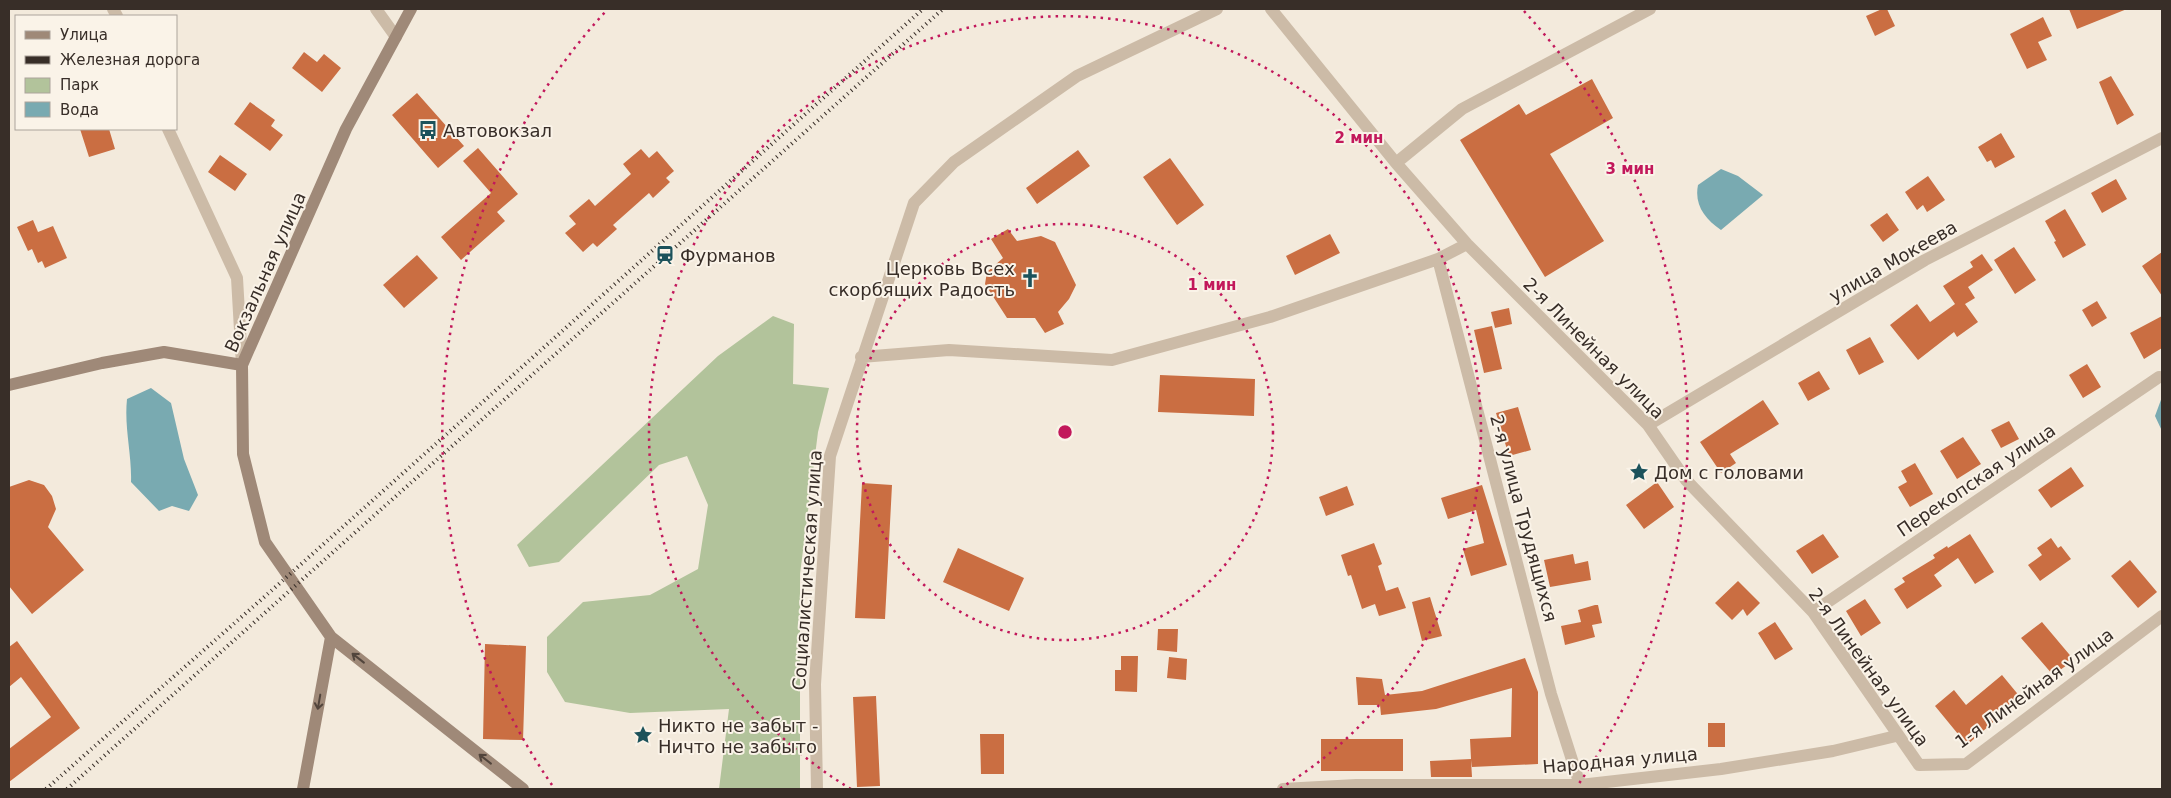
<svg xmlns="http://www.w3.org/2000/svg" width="2171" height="798" font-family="'DejaVu Sans',sans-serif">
<rect width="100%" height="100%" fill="#f3eadc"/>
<path fill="#b2c39b" d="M773,316l21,8 -1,60 36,4 -11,44 -18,142v215h-81l10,-80 -99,4 -65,-11 -18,-30v-35l36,-35 67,-7 48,-26 10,-64 -21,-49 -28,9 -100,97 -30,5 -12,-22 201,-189z"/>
<path fill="#79aab1" d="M1721,169l17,7 25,19 -42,35c-16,-11 -27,-25 -23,-45z
M151,388l20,15 13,56 14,36 -9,16 -17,-5 -13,5 -28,-29c1,-28 -7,-54 -4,-83z
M2162,397v34l-7,-15z"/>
<path fill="#ca6e42" d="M1882,9h5l8,17 -20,10 -9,-20z
M2069,9h58l-50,20z
M2043,17l9,19 -14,6 9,18 -20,9 -17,-35z
M304,52l13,10 7,-8 17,14 -19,24 -30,-24z
M2111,76l23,39 -17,10 -18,-43z
M1592,79l21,39 -63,36 54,87 -59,36 -85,-137 59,-36 7,11z
M417,93l47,53 -26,22 -46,-53z
M250,102l25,18 -4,6 12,9 -13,16 -36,-27z
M80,129h29l6,20 -26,8z
M2001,133l14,24 -20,11 -4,-8 -4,2 -9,-15z
M478,148l40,46 -21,18 8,9 -44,39 -20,-23 50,-44 -28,-32z
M641,149l8,9 8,-7 17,20 -8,7 4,4 -17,16 -4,-5 -36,32 4,4 -20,18 -4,-4 -10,9 -18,-19 11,-9 -7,-8 20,-17 6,7 36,-32 -8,-10z
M1078,150l12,16 -53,38 -11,-16z
M220,155l27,19 -12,17 -27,-19z
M1170,158l34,47 -27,20 -34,-48z
M1928,176l17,24 -18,12 -4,-7 -6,5 -12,-18z
M2116,179l11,20 -25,14 -11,-20z
M2065,209l21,36 -23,13 -9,-16 2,-1 -11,-20z
M1887,213l12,17 -16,12 -13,-17z
M33,220l5,12 15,-6 14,32 -22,10 -3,-7 -4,2 -6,-14 -4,2 -11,-24z
M1008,229l9,12 24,-5 14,6 21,43 -7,14 -11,13 6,12 -19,9 -10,-15h-28l-22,-34 2,-12 16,-14 -12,-19z
M1330,234l10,19 -45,22 -9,-19z
M2014,247l22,33 -21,14 -21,-34z
M2162,252v44l-20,-30z
M1982,254l11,16 -25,17 7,11 -10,6 13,18 -21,15 -3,-5 -36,28 -28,-35 27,-21 13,18 25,-18 -12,-18 30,-19 -3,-5z
M417,255l21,23 -34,30 -21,-23z
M2097,301l10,17 -15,9 -10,-17z
M1509,308l3,16 -17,4 -4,-16z
M2162,316v32l-18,11 -14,-26z
M1492,326l10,43 -18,4 -10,-43z
M1870,337l14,25 -25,13 -13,-25z
M2087,364l14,23 -18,11 -14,-23z
M1819,371l11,18 -22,12 -10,-18z
M1160,375l95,4 -1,37 -96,-4z
M1763,400l16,24 -49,30 6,9 -15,10 -21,-31z
M1518,407l13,43 -22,6 -13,-43z
M2009,421l10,18 -18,9 -10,-18z
M1963,437l18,27 -24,15 -17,-28z
M1915,463l18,31 -23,13 -12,-20 9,-5 -6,-11z
M2071,467l13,19 -33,22 -13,-18z
M29,480l15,5 8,11 4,13 -8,18 36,43 -52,44 -23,-28v-99z
M1657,482l17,25 -30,22 -18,-24z
M862,483l30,2 -7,134 -30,-1z
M1482,485l25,80 -36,11 -8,-27 21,-6 -8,-33 -28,9 -7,-21z
M1347,486l7,19 -28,11 -7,-19z
M1823,534l16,23 -27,17 -16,-23z
M1970,534l24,38 -19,12 -17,-26 -24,17 8,11 -35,23 -13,-20 11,-7 -3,-4 33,-20 -2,-3 14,-9 1,2z
M2051,538l7,10 3,-2 10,13 -31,22 -12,-16 14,-10 -5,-7z
M1374,543l8,21 -4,2 8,25 12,-4 8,21 -27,8 -4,-12 -13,5 -11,-34 -3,1 -7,-21z
M958,548l66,30 -15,33 -66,-29z
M1573,554l2,10 13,-3 3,19 -41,7 -6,-27z
M2130,560l27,32 -19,16 -27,-32z
M1738,581l22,22 -13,13 -4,-7 -11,11 -17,-17z
M1430,597l12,39 -20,5 -10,-39z
M1865,599l16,24 -20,13 -15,-25z
M1595,605h3l4,18 -10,2 3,12 -30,8 -4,-19 20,-4 -3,-12z
M1775,622l18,27 -18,11 -17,-27z
M2042,622l32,38 -21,15 -32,-37z
M1158,629h20l-1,23 -20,-2z
M17,641l63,87 -71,54v-33l42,-32 -30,-40 -12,10v-40z
M485,644l41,2 -3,94 -40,-1z
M1121,656h17l-1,36 -22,-1v-21h6z
M1169,657l18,2 -1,21 -19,-2z
M1525,658l13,34v72l-66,3 -1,-7 1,17h-41l-1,-16 41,-2 -1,-20 41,-2 1,-49 -76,21 -55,6 -1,-10h-22l-2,-28 26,2 3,16 37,-4z
M2002,675l19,23 -54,47 -32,-39 19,-16 12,15z
M876,696l4,90 -23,1 -4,-90z
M1708,723h17v24h-17z
M980,734h24v40h-23z
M1321,739h82v32h-82z"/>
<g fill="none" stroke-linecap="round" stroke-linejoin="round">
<path stroke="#ccbba7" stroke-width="12" d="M113,9l4,7
M376,9l20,28
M1271,9l125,154 71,81 181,181 38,55 127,132 106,153 47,-1 196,-148
M168,129l69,149 5,87
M1396,163l66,-54 188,-100
M1438,259l113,435 29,91
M861,357l88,-7 163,10 158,-43 168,-58 29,-15
M1648,425l277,-165 237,-122
M1813,612l346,-235
M817,789l-2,-105 15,-228 84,-253 40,-41 123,-86 140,-67
M1283,789l73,-4h224l141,-16 112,-18 63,-15"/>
<path stroke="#9f8978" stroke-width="12" d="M411,9l-65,120 -104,236 1,89 22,88 66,95 192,152
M9,385l93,-22 62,-11 78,13
M303,789l28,-152"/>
<path stroke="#382e28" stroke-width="4" stroke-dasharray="1 4" stroke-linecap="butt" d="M46,789l225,-198 652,-582
M67,789l876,-780"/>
</g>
<defs><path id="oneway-shaft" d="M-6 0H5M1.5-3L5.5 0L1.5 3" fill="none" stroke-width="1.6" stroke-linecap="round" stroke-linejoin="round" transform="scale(1.25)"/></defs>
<g stroke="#52453c">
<use href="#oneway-shaft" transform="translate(358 658) rotate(-142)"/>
<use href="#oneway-shaft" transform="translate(319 702) rotate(100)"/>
<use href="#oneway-shaft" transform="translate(485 759) rotate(-142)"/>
</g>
<g fill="none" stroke="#c2185b" stroke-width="2.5" stroke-dasharray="2.5 5">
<circle cx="1065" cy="432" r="208"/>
<path d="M851 789A416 416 0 1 1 1279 789"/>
<path d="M552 785A623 623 0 0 1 606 11M1524 11A623 623 0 0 1 1578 785"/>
</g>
<defs>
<g id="bus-bare" transform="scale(1.5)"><path d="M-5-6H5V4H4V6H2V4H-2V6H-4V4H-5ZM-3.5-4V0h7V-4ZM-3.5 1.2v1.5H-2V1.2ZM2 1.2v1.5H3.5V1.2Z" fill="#1c525b" stroke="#faf3e8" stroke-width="2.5" paint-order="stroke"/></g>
<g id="station-bare" transform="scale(1.5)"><path d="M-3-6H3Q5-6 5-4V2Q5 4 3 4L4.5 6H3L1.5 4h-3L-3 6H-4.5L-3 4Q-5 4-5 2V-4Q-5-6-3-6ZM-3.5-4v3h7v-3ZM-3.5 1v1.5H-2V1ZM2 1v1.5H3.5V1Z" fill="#1c525b" stroke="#faf3e8" stroke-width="2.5" paint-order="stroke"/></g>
<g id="church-bare" transform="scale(1.5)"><path d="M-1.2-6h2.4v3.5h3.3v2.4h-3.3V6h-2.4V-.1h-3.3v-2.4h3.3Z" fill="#1c525b" stroke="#faf3e8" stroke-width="2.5" paint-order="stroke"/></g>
<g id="sight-bare" transform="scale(1.5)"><path d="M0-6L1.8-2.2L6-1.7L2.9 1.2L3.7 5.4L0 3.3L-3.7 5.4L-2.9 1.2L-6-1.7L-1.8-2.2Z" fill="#1c525b" stroke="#faf3e8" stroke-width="2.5" paint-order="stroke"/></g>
</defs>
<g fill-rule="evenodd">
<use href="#bus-bare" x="428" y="130"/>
<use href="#station-bare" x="665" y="255"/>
<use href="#church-bare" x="1030" y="278"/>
<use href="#sight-bare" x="1639" y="472"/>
<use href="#sight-bare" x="643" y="735"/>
</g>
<g text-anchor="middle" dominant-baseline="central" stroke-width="4" stroke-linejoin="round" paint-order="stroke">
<g font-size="18" fill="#382e28" stroke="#faf3e8" text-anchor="start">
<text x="443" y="130">Автовокзал</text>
<text x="680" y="255">Фурманов</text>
<text x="1015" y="268" text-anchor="end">Церковь Всех<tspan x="1015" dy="21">скорбящих Радость</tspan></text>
<text x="1654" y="472">Дом с головами</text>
<text x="658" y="725">Никто не забыт -<tspan x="658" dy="21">Ничто не забыто</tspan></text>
</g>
<g font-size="18" fill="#382e28" stroke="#faf3e8">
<text transform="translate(1893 261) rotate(-30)">улица Мокеева</text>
<text transform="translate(265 272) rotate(-66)">Вокзальная улица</text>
<text transform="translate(1594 348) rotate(45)">2-я Линейная улица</text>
<text transform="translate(1976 480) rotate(-34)">Перекопская улица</text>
<text transform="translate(1524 518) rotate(75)">2-я улица Трудящихся</text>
<text transform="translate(807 570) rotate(-86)">Социалистическая улица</text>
<text transform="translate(1869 667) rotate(54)">2-я Линейная улица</text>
<text transform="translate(2034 688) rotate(-36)">1-я Линейная улица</text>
<text transform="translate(1620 760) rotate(-5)">Народная улица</text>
</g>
</g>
<circle cx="1065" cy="432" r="8" fill="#c2185b" stroke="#faf3e8" stroke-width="2.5"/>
<g font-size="15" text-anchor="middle" font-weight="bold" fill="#c2185b" stroke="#faf3e8" stroke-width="4" stroke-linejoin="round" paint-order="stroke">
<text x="1359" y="143">2 мин</text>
<text x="1630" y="174">3 мин</text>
<text x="1212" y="290">1 мин</text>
</g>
<rect width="2171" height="798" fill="none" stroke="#382e28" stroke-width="20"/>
<rect x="15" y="15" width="162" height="115" fill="#faf3e8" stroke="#aca49b"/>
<rect x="25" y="31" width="25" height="8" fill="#9f8978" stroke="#aca49b"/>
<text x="60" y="40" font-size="15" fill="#382e28">Улица</text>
<rect x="25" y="56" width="25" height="8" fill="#382e28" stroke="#aca49b"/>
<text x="60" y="65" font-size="15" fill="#382e28">Железная дорога</text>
<rect x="25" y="78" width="25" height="15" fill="#b2c39b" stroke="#aca49b"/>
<text x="60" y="90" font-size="15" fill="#382e28">Парк</text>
<rect x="25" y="102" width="25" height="15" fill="#79aab1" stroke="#aca49b"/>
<text x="60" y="115" font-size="15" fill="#382e28">Вода</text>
</svg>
